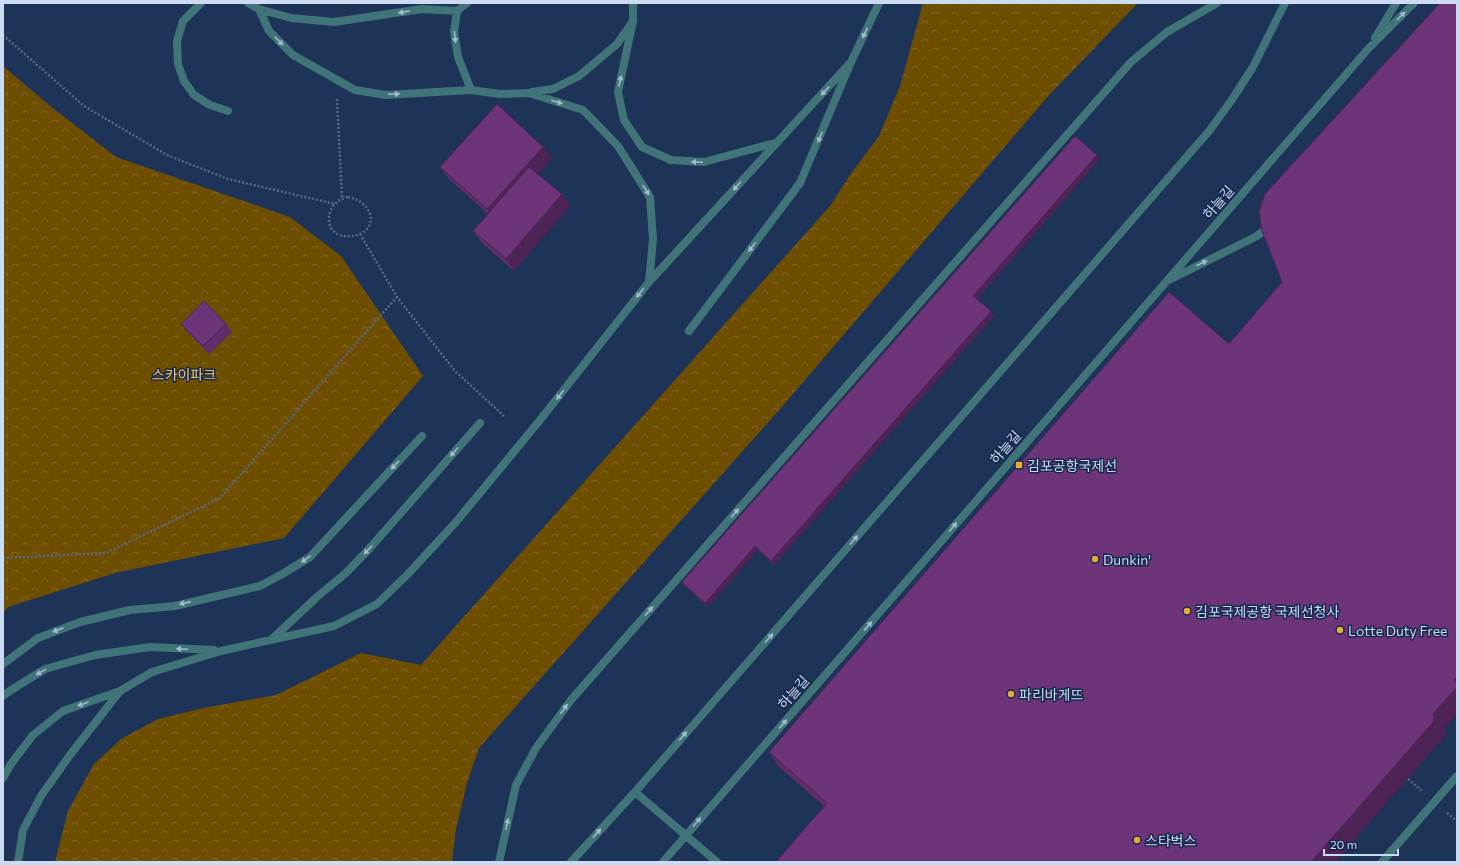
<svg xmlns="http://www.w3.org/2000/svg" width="1460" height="865" font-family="Commissioner,'Noto Sans KR',sans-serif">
<defs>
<pattern id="park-crowns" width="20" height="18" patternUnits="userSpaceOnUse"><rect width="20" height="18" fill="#6e4e01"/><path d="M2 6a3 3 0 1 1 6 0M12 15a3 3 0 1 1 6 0" fill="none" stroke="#826726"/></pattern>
</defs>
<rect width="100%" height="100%" fill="#1e3358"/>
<path fill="url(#park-crowns)" d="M923,3h215l-88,91 -270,315 -301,339 -12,35 -11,46 -4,33h-397l13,-51 26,-47 27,-25 37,-20 46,-11 72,-13 85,-42 60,12 409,-459 20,-31 29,-39 21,-50z
M3,66l46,39 67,52 174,60 51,39 82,120 -139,162 -169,35 -107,34 -5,6z"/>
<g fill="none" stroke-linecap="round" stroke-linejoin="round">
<path stroke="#586a8b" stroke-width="2.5" stroke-dasharray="2 2" stroke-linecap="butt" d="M3,35l81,71 83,49 61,24 107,25
M337,99l5,99
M348,197c15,2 31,19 18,33 -4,4 -10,6 -15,6 -29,4 -29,-34 -3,-39z
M360,234l37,63 58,74 49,45
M3,558l103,-5 114,-55 177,-201
M1408,779l14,12
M1447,813l10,8"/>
<path stroke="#407478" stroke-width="8" d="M201,3l-18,18 -6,20 1,23 6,17 10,14 16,10 18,6
M248,3l11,6 32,9 43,4 88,-13 35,2
M467,3l-10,8 -3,21 4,25 13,33 29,4 29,-1 54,17 35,36 32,51 3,42 -4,43
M259,9l10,22 24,24 62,35 31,5 85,-5
M633,21l-15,71 6,28 18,27 29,13 33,2 71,-19
M1375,38l21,-35
M532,92l21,-3 26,-13 38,-32 16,-23v-18
M1171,279l86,-43 13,-10
M689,331l111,-148 51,-121 28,-59
M271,640l47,-44 28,-23 23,-24 111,-126
M3,664l35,-26 42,-16 50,-12 45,-4 85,-20 24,-13 26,-16 112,-121
M3,696l5,-4 37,-23 50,-14 55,-8 64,3
M3,778l8,-14 22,-29 30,-24 57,-20
M635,792l82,70
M18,862l5,-32 18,-34 29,-41 50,-64 32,-19 69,-21 113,-25 43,-22 31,-30 48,-52 84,-102 109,-138 202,-220
M499,862l17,-77 20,-37 35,-48 560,-638 36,-30 50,-29
M571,862l64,-70 575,-662 21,-29 22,-34 32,-64
M663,862l705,-813 46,-46
M1382,862l75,-86"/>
</g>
<path fill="#5f2d68" d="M1457,3v711l-13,15 1,7 -621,70 -45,-39 -10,-15 460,-408 53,-62z
M543,147l9,11 -14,16 32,32 -56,65 -32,-28 -9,-12 15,-17 -39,-35 -9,-12z
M1100,159l-123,140 17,17 -220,249 -16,-15 -50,57 -23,-21 -3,-4z
M181,324h45l6,8 -23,22 -22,-22z"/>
<path fill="#4d2455" d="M543,147l9,11 -57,63 -8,-12z
M1097,155l3,4 -124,141 -3,-4z
M562,194l8,12 -56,65 -8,-12z
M991,311l3,5 -220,249 -3,-4z
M755,546l3,4 -50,57 -3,-4z
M1457,677v7l-3,-4z
M1457,687v27l-13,15 1,7 -110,126h-24l122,-148z"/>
<path fill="#6e3479" stroke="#4d2455" d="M1440,3h17v674l-3,3 3,4v3l-24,27 1,7 -123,141h-535l51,-59 -58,-51 400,-460 60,52 53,-62 -20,-51 -3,-20 6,-17z
M497,104l46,43 -56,62 -47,-42z
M1075,136l22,19 -124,141 18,15 -220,250 -16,-15 -50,57 -23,-21z
M529,167l33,27 -56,65 -33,-28z
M204,301l22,23 -23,22 -22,-22z"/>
<defs><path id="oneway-solid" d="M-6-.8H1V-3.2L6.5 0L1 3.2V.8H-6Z"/></defs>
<g fill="#a2bbcd">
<use href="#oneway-solid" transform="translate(404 12) rotate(171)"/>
<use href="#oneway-solid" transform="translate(1401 16) rotate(-45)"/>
<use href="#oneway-solid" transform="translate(865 33) rotate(116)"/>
<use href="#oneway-solid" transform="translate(455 37) rotate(84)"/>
<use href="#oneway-solid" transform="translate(279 41) rotate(45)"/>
<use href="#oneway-solid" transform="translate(620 81) rotate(-78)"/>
<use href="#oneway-solid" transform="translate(825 91) rotate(133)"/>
<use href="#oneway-solid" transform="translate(394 94) rotate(-3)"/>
<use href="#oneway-solid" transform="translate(557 102) rotate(17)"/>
<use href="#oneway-solid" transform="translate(820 137) rotate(113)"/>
<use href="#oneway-solid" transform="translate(697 162) rotate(-178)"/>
<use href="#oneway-solid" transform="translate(737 186) rotate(132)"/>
<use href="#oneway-solid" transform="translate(646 190) rotate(58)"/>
<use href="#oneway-solid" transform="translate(752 247) rotate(127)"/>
<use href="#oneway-solid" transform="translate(1202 263) rotate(-27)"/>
<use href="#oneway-solid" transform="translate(640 293) rotate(128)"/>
<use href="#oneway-solid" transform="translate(560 395) rotate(128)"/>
<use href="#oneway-solid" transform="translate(454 452) rotate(131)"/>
<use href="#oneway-solid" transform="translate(395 465) rotate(133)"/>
<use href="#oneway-solid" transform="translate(735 513) rotate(-49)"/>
<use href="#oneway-solid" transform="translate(953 527) rotate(-49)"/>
<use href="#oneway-solid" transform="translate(854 540) rotate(-49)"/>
<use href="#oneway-solid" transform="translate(368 550) rotate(133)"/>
<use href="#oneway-solid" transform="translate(306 559) rotate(146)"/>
<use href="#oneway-solid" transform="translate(185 603) rotate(167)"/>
<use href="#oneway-solid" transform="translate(649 611) rotate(-49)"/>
<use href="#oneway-solid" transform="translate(868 626) rotate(-49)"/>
<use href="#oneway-solid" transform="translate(58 630) rotate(159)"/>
<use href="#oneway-solid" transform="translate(769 638) rotate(-49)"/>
<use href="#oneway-solid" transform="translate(182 649) rotate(-177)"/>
<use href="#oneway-solid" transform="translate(41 672) rotate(151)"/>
<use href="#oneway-solid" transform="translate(83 704) rotate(161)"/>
<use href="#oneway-solid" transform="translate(564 709) rotate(-54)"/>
<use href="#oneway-solid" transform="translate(783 724) rotate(-49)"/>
<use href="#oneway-solid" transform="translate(683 736) rotate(-49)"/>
<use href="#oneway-solid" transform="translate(697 822) rotate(-49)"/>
<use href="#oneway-solid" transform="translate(507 824) rotate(-77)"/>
<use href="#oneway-solid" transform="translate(597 833) rotate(-48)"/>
</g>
<g fill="#e6ac36" stroke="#14284d" stroke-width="1.5">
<rect x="1015" y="461" width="8" height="8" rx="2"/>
<circle cx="1095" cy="559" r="4"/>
<circle cx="1187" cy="611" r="4"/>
<circle cx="1340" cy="630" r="4"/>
<circle cx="1011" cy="694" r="4"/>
<circle cx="1137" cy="840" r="4"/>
</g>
<g text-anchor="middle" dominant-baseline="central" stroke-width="3" stroke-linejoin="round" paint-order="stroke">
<g font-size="14" fill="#ccdaf2" stroke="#14284d">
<text transform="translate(1218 202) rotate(-49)">하늘길</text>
<text transform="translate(1005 447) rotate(-49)">하늘길</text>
<text transform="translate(793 692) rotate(-49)">하늘길</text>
</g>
<g font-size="14" fill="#fac86c" stroke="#14284d">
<text x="184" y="374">스카이파크</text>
</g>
<g font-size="14" fill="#ccdaf2" stroke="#14284d" text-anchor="start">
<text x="1027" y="465">김포공항국제선</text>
<text x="1103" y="559">Dunkin'</text>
<text x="1195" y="611">김포국제공항 국제선청사</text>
<text x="1348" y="630">Lotte Duty Free</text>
<text x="1019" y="694">파리바게뜨</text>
<text x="1145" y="840">스타벅스</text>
</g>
</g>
<rect width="1460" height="865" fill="none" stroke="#ccdaf2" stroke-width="8"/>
<path d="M1324 849v6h74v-6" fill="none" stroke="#ccdaf2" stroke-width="2"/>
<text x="1330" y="849" font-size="12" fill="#ccdaf2" stroke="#14284d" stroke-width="3" paint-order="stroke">20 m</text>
</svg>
